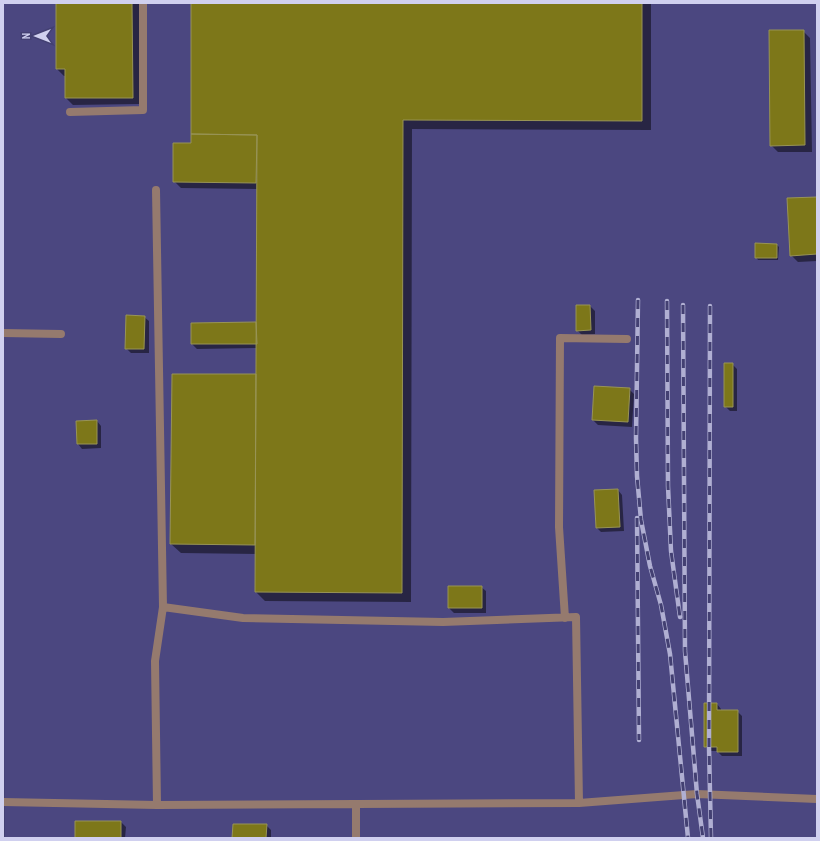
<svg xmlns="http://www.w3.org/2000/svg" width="820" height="841" font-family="'PT Sans Narrow',sans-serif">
<rect width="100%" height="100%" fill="#434072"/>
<path fill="#4b4780" d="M3,3h814v835h-812l-2,-240z"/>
<path fill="#0007" d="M57,3h82v101l-66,1 -7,-7v-22h-2l-7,-7z
M192,3h459v127l-239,-1 -1,473 -146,-1 -9,-9v-38l-75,-1 -10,-9 86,-169v-27l-60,1 -5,-5 64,-21 1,2 1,-136 -77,-1 -7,-7 18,-37z
M803,31l7,7 2,114h-34l-7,-7z
M817,198v63l-19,1 -7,-7z
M777,245l2,2 -1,13h-20l-2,-3z
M577,306h13l5,5v23l-13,1 -5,-5z
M144,317l5,4v32h-18l-5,-5z
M732,364l5,5v42h-7l-5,-5z
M629,389l5,5 -2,33 -34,-2 -5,-5z
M97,421l4,5v22l-19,1 -4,-5z
M618,490l4,5 2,36 -23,1 -4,-4z
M449,587h32l5,4v22h-32l-5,-5z
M717,704l4,5v2h16l5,5v40h-20l-5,-5h-7l-5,-5z
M121,822l5,5 -1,11h-49z
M266,825l5,5v8h-38z"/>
<path fill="#7d7719" stroke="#989456" d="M56,3h76l1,95h-68v-29h-9z
M191,3h451v118l-239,-1 -1,473 -147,-1 2,-457 -66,-1z
M769,30h35l1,115 -35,1z
M191,134l66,1 -1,48 -83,-1v-39h18z
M817,197v57l-27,2 -3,-58z
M755,243l22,1v14h-22z
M576,305h14l1,25 -15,1z
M126,315l19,1 -1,33h-19z
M256,322l1,22h-66v-21z
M724,363h9v44h-9z
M172,374h84l-1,171 -85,-1z
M594,386l36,2 -2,34 -36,-2z
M97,420v24h-20l-1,-23z
M618,489l2,38 -24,1 -2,-38z
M448,586h34v22h-34z
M704,703h13v7h21v42h-21v-5h-13z
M75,821h46v17h-46z
M233,824h34l-1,14h-34z"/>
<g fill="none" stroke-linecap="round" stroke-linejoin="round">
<path stroke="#957a6e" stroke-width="8" d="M70,112l73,-2v-107
M156,190l7,417 -8,54 2,144
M3,333l58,1
M163,607l80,11 200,4 133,-5 3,186
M565,618l-6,-91 1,-189 67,1
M3,802l154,3 422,-2 118,-9 120,5
M356,838v-33"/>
<g stroke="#b0afd2" stroke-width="4.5">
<path id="rail" d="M638,300l-2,138 1,38 4,44 9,46 11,39 9,49 18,184
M667,301l1,185 3,65 9,66
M683,305l2,346 12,143 6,44
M710,306l-1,441 2,91
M637,518l2,222"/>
</g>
<use href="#rail" stroke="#434072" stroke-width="3" stroke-dasharray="9" stroke-linecap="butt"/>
</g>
<rect width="820" height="841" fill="none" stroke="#d0d0ef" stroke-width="8"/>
<g transform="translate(36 36) rotate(270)" stroke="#434072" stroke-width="3" paint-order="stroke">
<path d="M0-3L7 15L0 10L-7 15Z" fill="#d0d0ef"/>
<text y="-6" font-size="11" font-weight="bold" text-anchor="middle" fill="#d0d0ef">N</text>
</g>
</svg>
